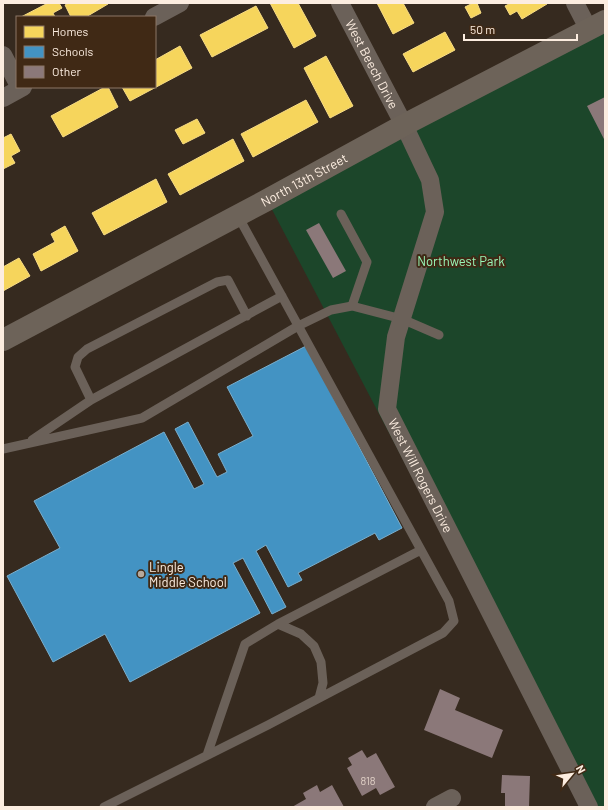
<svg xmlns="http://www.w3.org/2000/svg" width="608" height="810" font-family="Barlow,sans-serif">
<rect width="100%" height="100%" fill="#362a1f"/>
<path fill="#1c462a" d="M605,21v786h-20l-318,-607z"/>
<path fill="#f6d55c" stroke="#f8dc84" d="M48,3h11l3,5 -9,5 2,4h-34z
M69,3h38l1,1 -22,13h-15l-6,-12z
M270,3h28l18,33 -22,12z
M377,3h26l11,20 -21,11z
M473,3h4l4,10 -10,5 -6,-11z
M511,3h35l1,1 -25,15 -5,-8 -7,4 -5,-9z
M256,6l12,22 -56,29 -12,-22z
M445,32l10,18 -42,22 -10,-18z
M180,46l12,22 -62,33 -8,-14h33v-27z
M326,56l27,50 -23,12 -26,-50z
M105,87h3l10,20 -55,30 -12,-21z
M306,100l12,22 -65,35 -12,-23z
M197,119l8,14 -22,11 -8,-14z
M11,134l9,17 -9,5 4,7 -12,6v-31z
M233,139l11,22 -64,34 -12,-21z
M156,179l11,23 -63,33 -12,-22z
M65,226l13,25 -37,20 -8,-17 22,-12 -4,-8z
M19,258l11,18 -27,15v-24z"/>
<path fill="#4393c3" stroke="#7aaecc" d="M306,346l96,182 -23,12 -4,-7 -77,40 4,7 -14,7 -22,-42 -10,6 30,56 -14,7 -29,-56 -10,5 27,50 -130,69 -25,-48 -52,28 -46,-86 53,-28 -26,-47 130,-69 30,57 10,-5 -29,-55 13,-7 29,55 10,-5 -9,-18 35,-18 -26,-49z"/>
<path fill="#8b7879" d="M605,97v44l-18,-35z
M319,223l27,48 -13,7 -27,-48z
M440,689l20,9 -5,12 48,20 -11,28 -68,-28z
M362,750l5,8 9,-5 19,34 -15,8 -4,-7 -14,8 -15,-28 5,-3 -4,-7z
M502,775l28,1 -1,31h-24v-14h-4z
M317,785l3,7 12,-7 12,22h-52l14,-8 -3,-6z"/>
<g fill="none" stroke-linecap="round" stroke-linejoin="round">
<path stroke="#6b6159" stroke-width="9" d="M341,214l26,48 -15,44
M91,400l-16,-33 3,-10 9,-8 130,-67 11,-2 19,36
M32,440l59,-40 191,-104
M3,449l139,-31 156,-92 33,-16 21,-4 50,13 37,16
M278,624l23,10 13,12 7,16 2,21 -4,15
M207,755l38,-111 33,-20 143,-74
M104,807l164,-82 175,-92 11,-12 -5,-20 -211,-385"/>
<g stroke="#6b6159" stroke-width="18">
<path id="s1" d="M340,3l64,122 26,55 5,32 -39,125 -9,72 202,398"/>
<path d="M575,3l14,27"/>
<path d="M154,17l26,-14"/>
<path d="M3,55l14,27"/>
<path d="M3,98l20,-11"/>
<path d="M435,807l17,-9"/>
</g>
<path stroke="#6d6359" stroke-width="22" id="s2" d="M3,340l264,-140 137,-75 201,-104"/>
</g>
<circle fill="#b7a99c" stroke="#402915" stroke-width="1.5" cx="141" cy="574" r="4"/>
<g text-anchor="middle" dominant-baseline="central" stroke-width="4" stroke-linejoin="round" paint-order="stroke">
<g font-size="11" fill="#e0d0c6">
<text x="368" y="780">818</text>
</g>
<g font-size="13" fill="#fcede0" stroke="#402915">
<text stroke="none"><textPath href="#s1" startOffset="69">West Beech Drive</textPath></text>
<text stroke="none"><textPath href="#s2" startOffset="341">North 13th Street</textPath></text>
<text stroke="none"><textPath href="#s1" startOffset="509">West Will Rogers Drive</textPath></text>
</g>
<g font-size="13" fill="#99f6b7" stroke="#402915">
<text x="461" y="261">Northwest Park</text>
</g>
<g font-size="13" fill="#fcede0" stroke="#402915" text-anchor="start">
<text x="149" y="567">Lingle<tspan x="149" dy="15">Middle School</tspan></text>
</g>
</g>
<rect width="608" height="810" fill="none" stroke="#fcede0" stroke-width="8"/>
<rect x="16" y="16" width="140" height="72" fill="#402915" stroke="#8b7766"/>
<rect x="24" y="26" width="20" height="12" fill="#f6d55c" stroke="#8b7766"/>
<text x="52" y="36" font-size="12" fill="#fcede0">Homes</text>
<rect x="24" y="46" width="20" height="12" fill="#4393c3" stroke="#8b7766"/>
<text x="52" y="56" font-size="12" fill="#fcede0">Schools</text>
<rect x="24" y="66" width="20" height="12" fill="#8b7879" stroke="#8b7766"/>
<text x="52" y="76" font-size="12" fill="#fcede0">Other</text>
<g transform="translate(572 774) rotate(61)" stroke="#402915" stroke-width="3" paint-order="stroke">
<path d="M0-3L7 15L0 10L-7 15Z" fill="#fcede0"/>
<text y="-6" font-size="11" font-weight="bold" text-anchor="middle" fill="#fcede0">N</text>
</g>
<path d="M464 34v6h113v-6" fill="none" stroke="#fcede0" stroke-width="2"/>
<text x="470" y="34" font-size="12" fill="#fcede0" stroke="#402915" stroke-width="3" paint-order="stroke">50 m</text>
</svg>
